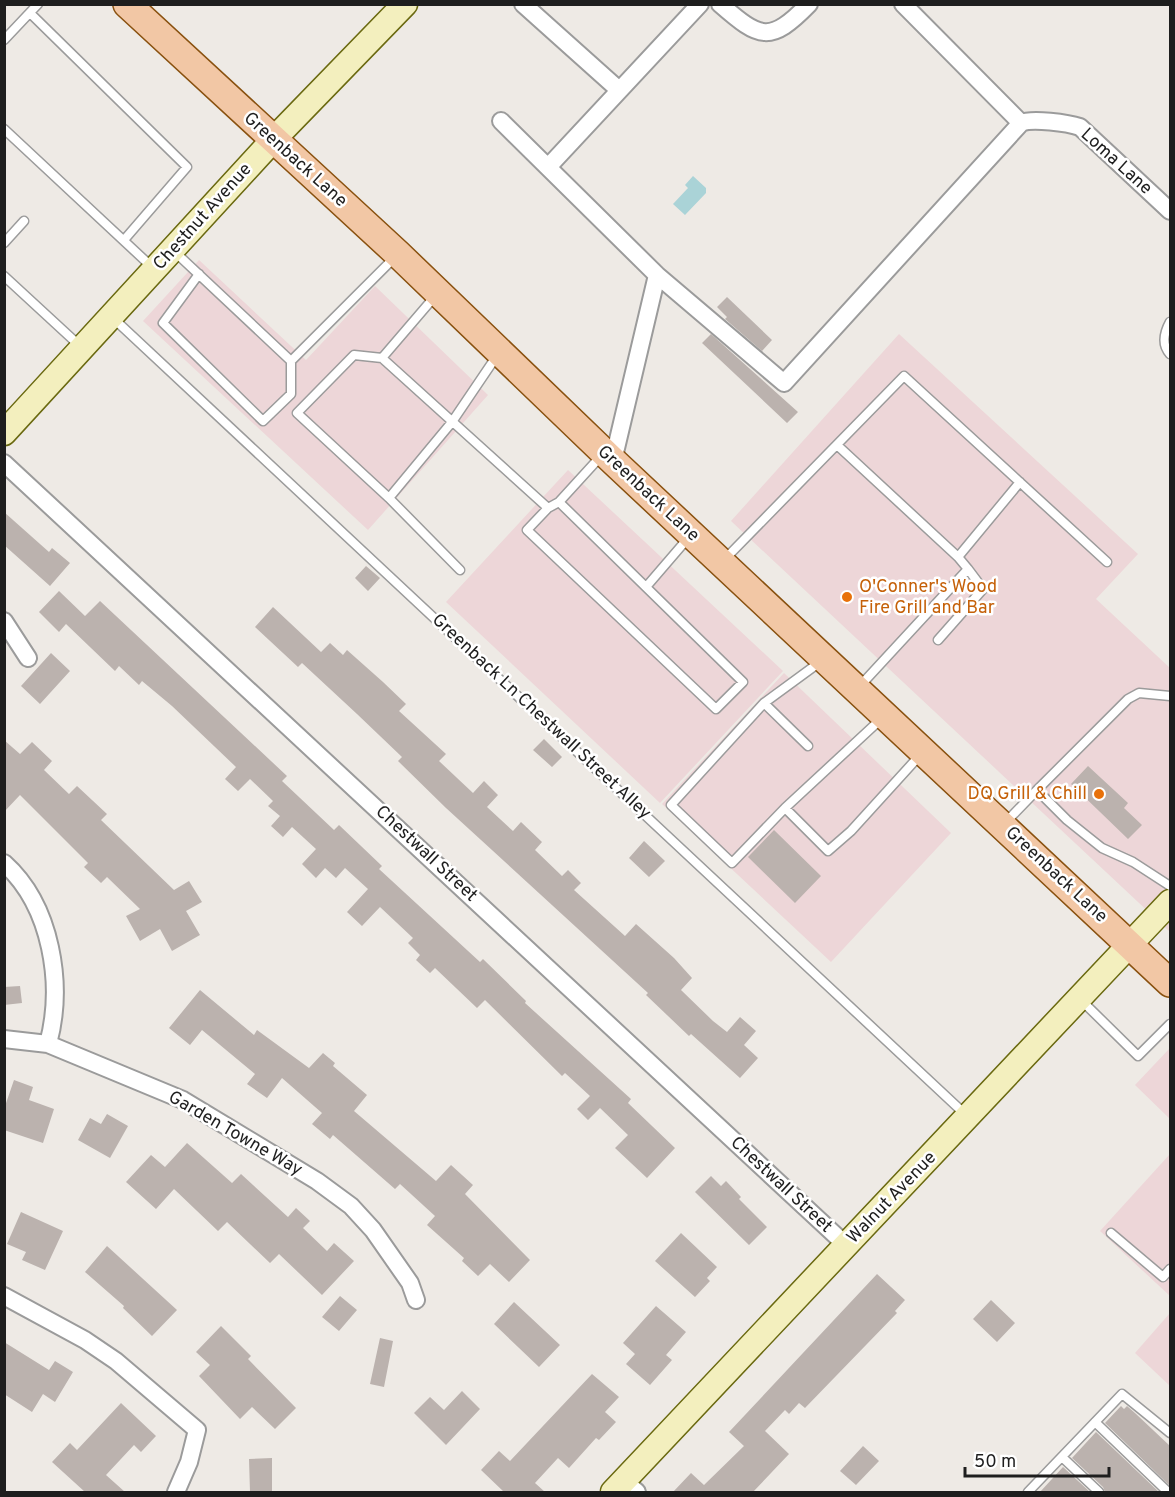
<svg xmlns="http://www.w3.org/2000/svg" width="1175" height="1497" font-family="Overpass,sans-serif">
<rect width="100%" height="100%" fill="#eeeae5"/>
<path fill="#edd6d8" d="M199,260l107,100 69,-74 113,109 -120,135 -225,-209z
M899,334l239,220 -42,45 74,69v264l-439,-411z
M568,470l215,201 -123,132 -214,-201z
M784,673l167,160 -120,129 -169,-158z
M1170,1048v71l-35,-34z
M1170,1154v142l-70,-65z
M1170,1313v73l-35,-33z"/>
<path fill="#aad3d7" d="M693,176l13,12v5l-21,22 -12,-11 15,-16 -3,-3z"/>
<path fill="#bbb2ae" d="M727,297l45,43 -10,11 -37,-32 2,-2 -10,-10z
M711,334l87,78 -11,11 -85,-80z
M4,512l45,40 3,-4 18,15 -20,23 -46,-41z
M366,566l14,12 -12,13 -13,-13z
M59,591l26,25 15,-15 187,175 -5,5 52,49 5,-5 43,41 -3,3 101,93 3,-3 43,42 -1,2 106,96 -3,4 47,45 -28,30 -32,-30 13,-13 -28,-27 -12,12 -11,-11 13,-13 -25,-23 -3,3 -77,-76 -8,8 -42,-40 -5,5 -14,-13 4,-5 -12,-12 5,-5 -33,-31 -18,19 -15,-14 21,-23 -23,-21 -9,10 -11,-10 -9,10 -14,-14 14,-15 -24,-22 -9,10 -12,-11 9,-10 -12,-10 5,-5 -23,-22 -12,12 -13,-12 11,-12 -64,-61 -30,-25 -3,4 -20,-19 -4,5 -49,-47 -7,8 -20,-20z
M273,607l48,45 9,-9 13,12 4,-5 36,32 23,22 -7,7 47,43 -7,7 34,32 11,-12 14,14 -11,12 26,24 8,-9 21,20 -7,8 27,26 6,-6 13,13 -7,7 51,46 11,-12 38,34 18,20 -11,12 32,31 14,11 13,-15 16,14 -12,14 14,13 -18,20 -49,-44 -2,2 -43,-41 2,-2 -202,-185 -48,-47 4,-4 -45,-43 -55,-51 -4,4 -43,-40z
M51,653l19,18 -30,33 -19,-18z
M544,739l18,18 -10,10 -19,-17z
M4,740l16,14 12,-12 20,19 -8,9 25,24 8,-8 30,28 -6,6 73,70 15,-9 13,21 -16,9 14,24 -28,16 -12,-22 -20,12 -14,-25 14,-7 -33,-32 -6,6 -17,-16 4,-4 -68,-68 -16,17z
M1088,766l40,37 -4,5 18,17 -14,14 -57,-55z
M774,830l47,46 -26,27 -47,-46z
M644,841l21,20 -16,16 -20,-19z
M20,986l2,17 -18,2v-18z
M200,990l54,45 3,-5 52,38 14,-15 12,10 -2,3 34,29 -13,16 82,70 15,-16 22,20 -8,9 65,66 -21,22 -19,-18 -12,12 -16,-15 2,-3 -37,-33 8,-9 -35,-32 -5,5 -62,-54 -3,4 -18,-15 10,-11 -40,-35 -15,20 -20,-14 8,-10 -53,-44 -12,15 -21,-17z
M14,1080l19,7 -4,13 25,9 -11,34 -39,-13v-21z
M107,1114l21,12 -18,32 -32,-18 12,-22 11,6z
M187,1143l45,40 9,-9 47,43 8,-9 14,13 -7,7 24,23 7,-8 20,18 -32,34 -43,-41 -9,9 -43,-41 -9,9 -44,-42 -18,20 -30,-27 25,-27 14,12z
M711,1176l10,10 5,-5 15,16 -2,2 28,28 -18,18 -54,-53z
M21,1212l42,19 -18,39 -23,-10 4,-8 -19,-8z
M681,1233l36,34 -10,11 3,3 -15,16 -40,-36z
M107,1246l70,64 -25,26 -29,-28 1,-2 -39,-34z
M877,1274l28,26 -10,11 2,2 -92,95 -6,-5 -10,11 -4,-4 -20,21 24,23 -36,38h-80l18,-19 13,12 40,-39 -15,-14z
M340,1296l17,14 -18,21 -17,-14z
M991,1300l24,23 -18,19 -24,-23z
M514,1302l46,43 -21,22 -45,-43z
M656,1306l30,26 -20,23 6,5 -22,25 -24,-21 9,-10 -12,-11z
M221,1326l30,30 -3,3 48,49 -21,21 -23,-22 -12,12 -41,-43 11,-11 -14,-13z
M380,1338l13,3 -9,46 -14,-3z
M4,1342l45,28 6,-9 18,11 -18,30 -12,-8 -11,18 -28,-18z
M592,1374l27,23 -14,15 11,10 -17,18 -3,-2 -27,30 -11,-10 -23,25 10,9h-41l-23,-22 18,-19 11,10z
M462,1391l18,18 -34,36 -32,-32 16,-16 14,13z
M121,1403l35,33 -15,16 -7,-7 -28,30 19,17h-40l-33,-30 18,-19 7,7z
M1121,1406l3,3 3,-3 8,7 35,33v40l-65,-63z
M1096,1432l63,60h-54l-2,-5 -31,-29z
M863,1446l16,15 -23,24 -16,-14z
M272,1458v34h-22l-1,-33z
M1063,1467l27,25h-50z"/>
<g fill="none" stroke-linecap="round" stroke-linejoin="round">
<g stroke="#9b9b9b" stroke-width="11">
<path id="lane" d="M30,13l157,154 -63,73
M4,40l34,-36
M4,129l149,139
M4,243l20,-22
M175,252l116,109 105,-105
M199,274l-36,49 100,98 28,-27v-33
M4,276l77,71
M436,295l-54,63 166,150 -21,22 189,179 27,-27 -184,-180 -11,6
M113,318l854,798
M1170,322c-6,11 -9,22 0,32
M382,358l-28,-3 -57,58 92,85 63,-76 46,-68
M837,445l121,112 62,-75
M389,498l71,72
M559,502l42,-46
M724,560l180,-184 203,186
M646,587l43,-50
M938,640l45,-51 -15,-20
M820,662l-56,41 -93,102 61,58 53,-55 43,43 23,-20 70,-77
M859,687l109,-118 -10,-12
M1170,696l-31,-3 -11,6 -91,91 30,30 35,28 31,14 37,24
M764,703l44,43
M785,808l96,-89
M1004,824l33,-34
M1080,999l58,57 32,-32
M1111,1233l52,44 7,-8
M1095,1422l73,70
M1062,1457l37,35
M1028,1492l94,-98 48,39"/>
</g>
<g stroke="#9b9b9b" stroke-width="20">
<path id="street" d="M523,4l96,86
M720,4c40,35 50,40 89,0
M903,4l118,119
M501,121l156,154 -44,186
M549,166l151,-162
M657,275l127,108 237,-260c11,-5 47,0 59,4l90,84
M4,463l843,783
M4,621l24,37
M4,863c48,43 60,122 44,181
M4,1039l44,5 135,56 134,81 34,25 22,24 37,53 6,17
M4,1296l81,44 31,21 81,69 -8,32 -13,30
M624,1481l13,11"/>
</g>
<g stroke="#6a6910" stroke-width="27">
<path id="secondary" d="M4,433l269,-293 132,-136
M613,1492l557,-590"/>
</g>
<g stroke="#89510f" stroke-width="30">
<path id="primary" d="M127,4l271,250 215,207 557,522"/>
</g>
<use href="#lane" stroke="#fff" stroke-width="8"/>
<use href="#street" stroke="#fff" stroke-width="16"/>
<use href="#secondary" stroke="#f3efbe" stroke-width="24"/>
<use href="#primary" stroke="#f2c7a5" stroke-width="27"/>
</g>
<g fill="#e8710a" stroke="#fff" stroke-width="2">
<circle cx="847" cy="597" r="6"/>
<circle cx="1099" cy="794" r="6"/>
</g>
<g text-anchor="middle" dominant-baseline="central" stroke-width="5" stroke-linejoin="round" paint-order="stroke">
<g font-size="18" fill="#1e1e1e" stroke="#fff">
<text transform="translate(295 160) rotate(42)">Greenback Lane</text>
<text transform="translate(1116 162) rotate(42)">Loma Lane</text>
<text transform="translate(203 217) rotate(-48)">Chestnut Avenue</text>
<text transform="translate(648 494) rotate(43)">Greenback Lane</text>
<text transform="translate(541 717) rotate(43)">Greenback Ln Chestwall Street Alley</text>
<text transform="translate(426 854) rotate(43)">Chestwall Street</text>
<text transform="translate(1056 875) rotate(43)">Greenback Lane</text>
<text transform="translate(235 1134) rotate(30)">Garden Towne Way</text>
<text transform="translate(781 1185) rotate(43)">Chestwall Street</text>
<text transform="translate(892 1198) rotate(-46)">Walnut Avenue</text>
</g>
<g font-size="18" fill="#c56008" stroke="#fff" text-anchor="start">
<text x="859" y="587">O'Conner's Wood<tspan x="859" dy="21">Fire Grill and Bar</tspan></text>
<text x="1087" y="794" text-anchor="end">DQ Grill &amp; Chill</text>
</g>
</g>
<rect width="1175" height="1497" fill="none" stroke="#1e1e1e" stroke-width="12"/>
<path d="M965 1467v9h144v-9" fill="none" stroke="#1e1e1e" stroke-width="3"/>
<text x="974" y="1467" font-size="18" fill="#1e1e1e" stroke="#ffffff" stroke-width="4.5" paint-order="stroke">50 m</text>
</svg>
